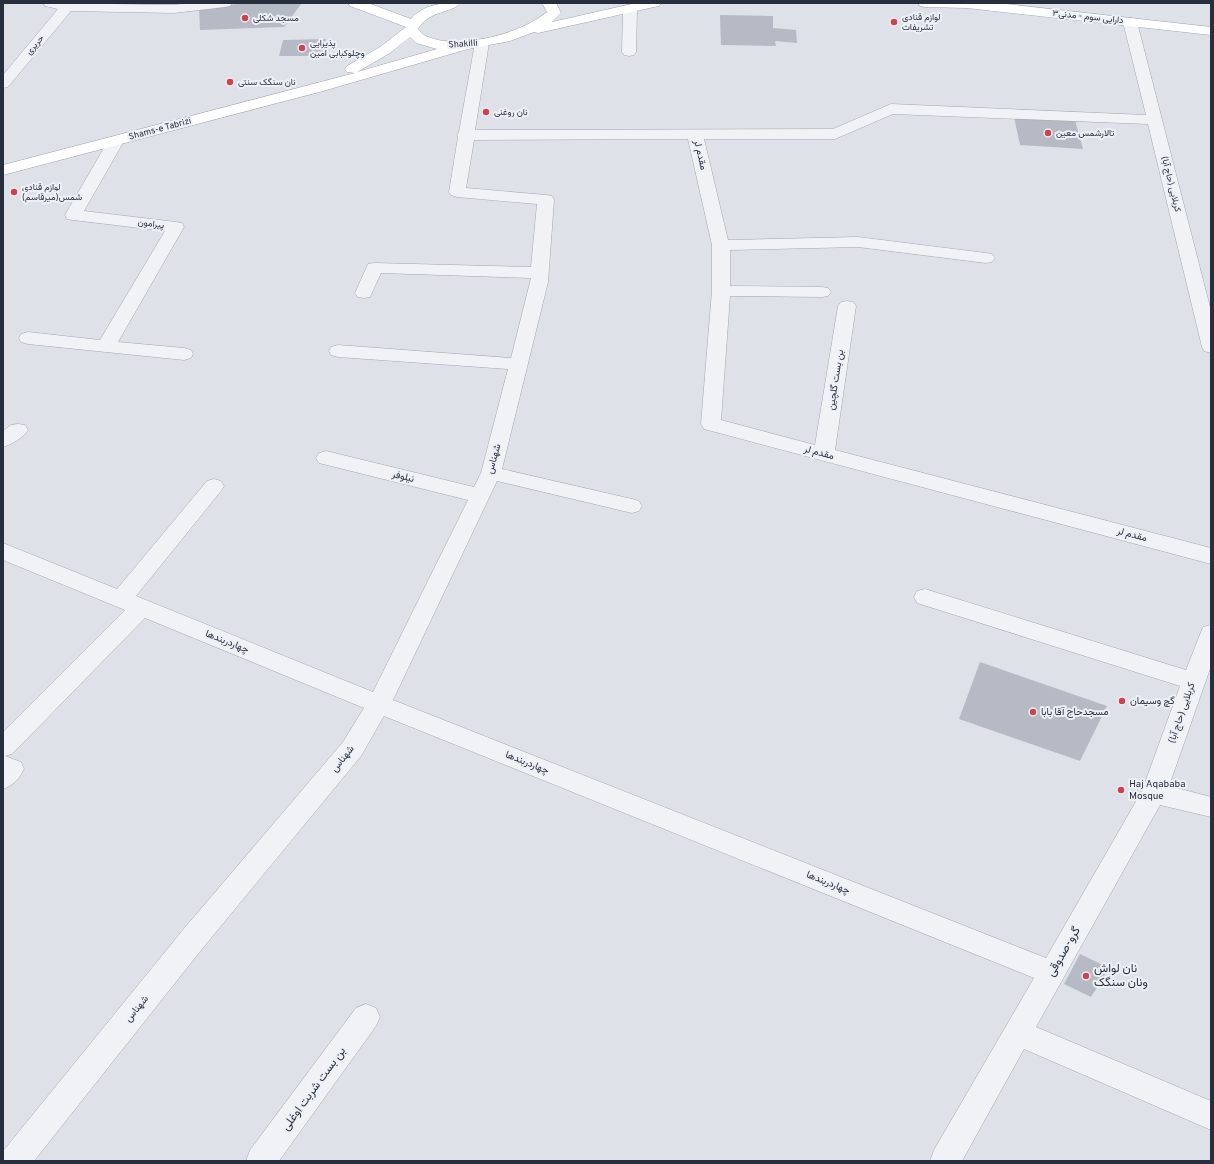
<svg xmlns="http://www.w3.org/2000/svg" width="1214" height="1164" font-family="Overpass,Vazirmatn,sans-serif">
<rect width="100%" height="100%" fill="#dee1e7"/>
<path fill="#b5bac4" d="M245,3h57l-18,24 -84,3 -1,-22z
M720,15l53,1v12l23,2 1,13 -22,-2 1,5 -55,-1z
M326,39l-4,17h-43l4,-16z
M1014,117l61,3 8,29 -63,-4z
M980,662l127,44 -27,55 -121,-42z
M1080,954l29,14 -18,29 -27,-13z"/>
<g fill="none" stroke-linecap="round" stroke-linejoin="round">
<g stroke="#a3a8b1" stroke-width="1">
<path id="minor" d="M43,3l131,2 16,-2h42l-2,3 -5,1 -51,6 -103,-2 -63,76 -5,1v-13l55,-66 -13,-3z
M630,5l5,1 2,3 -1,43 -2,3 -5,1 -5,-1 -2,-3 1,-43 2,-3z
M1130,18l5,1 2,3 74,289v42l-7,-2 -2,-4 -54,-223 -255,-10 -58,25h-131l24,101 130,-3 128,16 6,1 3,4 -3,4 -6,1 -128,-16 -128,3v36l92,1 6,1 3,4 -3,4 -6,1 -92,-1 -9,124 94,25 23,-139 3,-4 6,-1 6,1 3,4 -21,144 376,98v16l-507,-135 -3,-5 11,-133v-46l-24,-106 -214,1 -8,48 80,7 6,1 2,4 -6,82 -46,187 130,30 7,2 3,5 -3,5 -7,2 -135,-32 -104,219 653,258 96,-167 38,-105 -263,-83 -3,-6 3,-6 8,-2 261,81 17,-43 8,-2v41l-42,120 42,11v20l-51,-12 -124,222 175,74v29l-187,-81 -62,112h-32l4,-11 100,-172 -650,-262 -23,40 -159,193 -168,212h-31l1,-11 178,-219 161,-189 21,-34 -219,-90 -133,136 -7,2 16,6 3,7c-5,10 -10,16 -21,20v-57l122,-122 -122,-50v-17l114,46 90,-108 7,-2 7,2 3,5 -3,5 -85,105 237,96 95,-192 -149,-37 -3,-5 3,-5 7,-2 148,36 7,-14 27,-104 -170,-12 -7,-2 -2,-4 2,-4 7,-2 173,13 20,-80 -150,-5 -11,24 -6,1 -6,-1 -3,-4 13,-29 6,-1 157,4 6,-63 -80,-7 -6,-2 -2,-3 9,-55 -1,-2 2,-3 16,-89 2,-3 5,-1 5,1 2,3 -14,87 358,-1 58,-25 255,11 -23,-93 2,-3z
M116,136l6,2 2,3 -40,70 92,11 6,1 2,4 -66,115 66,6 7,2 2,4 -2,4 -7,2 -156,-16 -7,-2 -2,-4 2,-4 7,-2 72,8 65,-109 -92,-11 -6,-1 -2,-4 43,-74 2,-3z
M18,424l7,1 3,5c-5,8 -16,14 -25,17v-16l8,-6z
M366,1004l10,4 4,9 -4,9 -97,135h-33l4,-11 106,-142z"/>
</g>
<g stroke="#9da4b3" stroke-width="1">
<path id="major" d="M348,3h20l43,16c13,-15 30,-16 49,-16 -7,10 -31,7 -42,26 3,3 6,7 10,8 31,13 93,-3 119,-25l-5,-9h14l5,10 -9,9 84,-19h25l-2,3 -5,1 -116,26 -4,-1 -24,9 -42,8 -145,42 -320,84v-10l352,-92 -8,-1 -2,-3 2,-3 33,-19 26,-20 -56,-21zM410,37l6,6 21,6 -80,23 33,-19z
M918,3h79l214,24v8l-244,-27 -42,-1 -5,-1z"/>
</g>
<use href="#minor" fill="#f0f2f6" fill-rule="evenodd"/>
<use href="#major" fill="#fff" fill-rule="evenodd"/>
</g>
<g fill="#cc434e" stroke="#edf0f5" stroke-width="1.5">
<circle cx="245" cy="18" r="4"/>
<circle cx="894" cy="22" r="4"/>
<circle cx="302" cy="48" r="4"/>
<circle cx="230" cy="82" r="4"/>
<circle cx="486" cy="112" r="4"/>
<circle cx="1048" cy="133" r="4"/>
<circle cx="14" cy="192" r="4"/>
<circle cx="1122" cy="701" r="4"/>
<circle cx="1033" cy="712" r="4"/>
<circle cx="1121" cy="790" r="4"/>
<circle cx="1086" cy="976" r="4"/>
</g>
<g text-anchor="middle" dominant-baseline="central" stroke-width="4" stroke-linejoin="round" paint-order="stroke">
<g font-size="9" fill="#272e3e" stroke="#edf0f5" text-anchor="start">
<text x="902" y="17">لوازم قنادی<tspan x="902" dy="10">تشریفات</tspan></text>
<text x="253" y="18">مسجد شکلی</text>
<text x="310" y="43">پذیرایی<tspan x="310" dy="10">وچلوکبابی امین</tspan></text>
<text x="238" y="82">نان سنگک سنتی</text>
<text x="494" y="112">نان روغنی</text>
<text x="1056" y="133">تالارشمس معین</text>
<text x="22" y="187">لوازم قنادی<tspan x="22" dy="10">شمس(میرقاسم)</tspan></text>
</g>
<g font-size="9" fill="#272e3e" stroke="#edf0f5">
<text transform="translate(1088 17) rotate(6)">دارایی سوم - مدنی۳</text>
<text transform="translate(463 44) rotate(-4)">Shakilli</text>
<text transform="translate(35 45) rotate(-50)">حریری</text>
<text transform="translate(160 129) rotate(-15)">Shams-e Tabrizi</text>
<text transform="translate(1171 184) rotate(76)">کربلایی (حاج آبا)</text>
<text transform="translate(151 224) rotate(7)">پیرامون</text>
</g>
<g font-size="10" fill="#272e3e" stroke="#edf0f5">
<text transform="translate(700 155) rotate(77)">مقدم لر</text>
<text transform="translate(836 380) rotate(-81)">بن بست گلچین</text>
<text transform="translate(819 453) rotate(15)">مقدم لر</text>
<text transform="translate(494 459) rotate(-74)">شهناس</text>
<text transform="translate(403 477) rotate(14)">نیلوفر</text>
<text transform="translate(1132 535) rotate(15)">مقدم لر</text>
<text transform="translate(227 642) rotate(22)">چهاردربندها</text>
<text transform="translate(1182 713) rotate(-71)">کربلایی (حاج آبا)</text>
<text transform="translate(343 759) rotate(-52)">شهناس</text>
<text transform="translate(527 763) rotate(22)">چهاردربندها</text>
<text transform="translate(828 883) rotate(22)">چهاردربندها</text>
<text transform="translate(137 1009) rotate(-51)">شهناس</text>
</g>
<g font-size="10" fill="#272e3e" stroke="#edf0f5" text-anchor="start">
<text x="1130" y="701">گچ وسیمان</text>
<text x="1041" y="712">مسجدحاج آقا بابا</text>
<text x="1129" y="784">Haj Aqababa<tspan x="1129" dy="12">Mosque</tspan></text>
</g>
<g font-size="12" fill="#272e3e" stroke="#edf0f5">
<text transform="translate(1064 952) rotate(-60)">گرو-صدوقی</text>
<text transform="translate(314 1089) rotate(-54)">بن بست شربت اوغلی</text>
</g>
<g font-size="12" fill="#272e3e" stroke="#edf0f5" text-anchor="start">
<text x="1094" y="969">نان لواش<tspan x="1094" dy="14">ونان سنگک</tspan></text>
</g>
</g>
<rect width="1214" height="1164" fill="none" stroke="#272e3e" stroke-width="8"/>
</svg>
